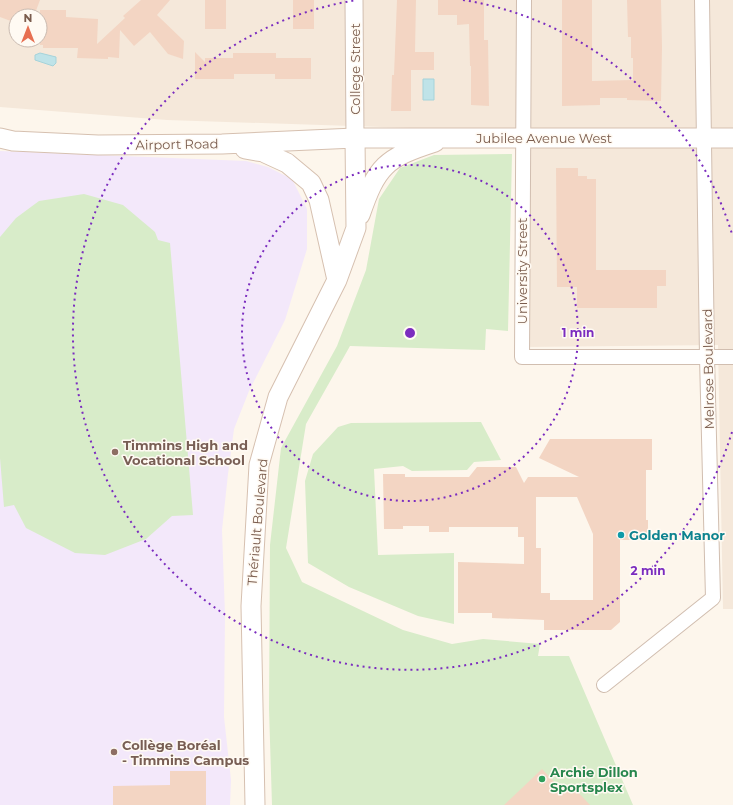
<svg xmlns="http://www.w3.org/2000/svg" width="733" height="805" font-family="Montserrat,sans-serif">
<rect width="100%" height="100%" fill="#fdf6ec"/>
<path fill="#f5e8da" fill-rule="evenodd" d="M0,0h733v609h-10l-5,-264 -192,2 -12,-218 -102,-1 -245,-8 -167,-13zM16,16h24v24h-24z"/>
<path fill="#f3e8fa" d="M0,151l246,10 22,6 24,12 15,30v40l-22,71 -36,71 -15,38 -6,45 -6,56 3,85 -1,102 7,63 -1,25h-230z"/>
<path fill="#d8ecc9" d="M512,154l-4,177 -22,-2 -1,21 -135,-4 -44,78 -20,124 16,34 101,48 49,14 31,-5 57,5 -2,12h31l64,149h-361l-3,-96 1,-164 11,-97 56,-102 29,-76 13,-71 21,-31 34,-13z
M84,194l39,11 32,27 3,8 12,3 23,272 -21,1 -26,23 -41,16 -30,-2 -49,-25 -12,-23 -10,2 -4,-49v-221l16,-19 23,-17z
M481,422l20,38 -27,2 -7,8 -55,1 -9,-5 -29,3 4,86 76,-2v71l-36,-8 -69,-29 -41,-24 -3,-82 8,-27 25,-27 13,-4z"/>
<path fill="#bfe3e8" stroke="#a5d3da" d="M40,53l16,4v6l-3,3 -18,-6v-5z
M423,79h11v21h-11z"/>
<path fill="#f3d5c3" fill-rule="evenodd" d="M0,0h40l-6,16h-18v7l-16,-6z
M141,0h29l-13,15 27,26 -1,18 -15,-5 -18,-22 -16,14 -14,-16 -1,28 -11,-1v2l-31,-1 1,-10h-35v-3h-3v-35h26v7l32,2 -1,25 28,-26 -2,-2z
M205,0h21v29h-21z
M293,0h21v29h-21z
M397,0h19l-1,52h19v18h-23v41h-20l1,-36h2z
M438,0h46v40h4l1,66 -18,-1v-39h-1l-1,-42 -12,1v-10h-19z
M562,0h30v81l41,-1v-22h-2v-21h-3l-1,-37h34l1,47 -1,54 -34,-1v-2h-27v7l-38,1z
M195,52l10,10v-4h28v-5h43v5h35v21h-36v-5h-41v5h-39z
M556,168h22v8h9v3h9v91h70v16h-9v22h-80v-21h-20z
M550,439h102v31h-6v50h2v20h-28v82l-9,8h-67v-10l-52,-2v-5h-34v-51l66,2v-27h-6v-10h-69v5h-20v-6h-26v3h-19l-1,-55h22v3h64l8,-10h39l8,16 4,-6h51l-40,-19zM536,497h41l16,37v66h-43v-7h-9v-45h-5z
M542,769l19,20 15,1 14,15h-86z
M170,771h36v34h-93v-19l57,-1z"/>
<g fill="none" stroke-linecap="round" stroke-linejoin="round">
<g stroke="#d1beb0" stroke-width="16">
<path id="minor" d="M524,0l-2,357h211
M604,685l109,-87 -6,-241 -5,-357"/>
</g>
<g stroke="#d1beb0" stroke-width="19">
<path id="tertiary" d="M354,0l1,138"/>
</g>
<g stroke="#d6c0b0" stroke-width="21">
<path id="secondary" d="M0,138l13,3 85,4 124,-1 133,-6h378
M245,149l18,3 24,11 24,20 8,17 18,80
M360,215c17,-49 25,-57 75,-73
M255,805l-4,-199 8,-141 19,-68 59,-117 19,-52 -1,-90"/>
</g>
<use href="#minor" stroke="#fff" stroke-width="14"/>
<use href="#tertiary" stroke="#fff" stroke-width="17"/>
<use href="#secondary" stroke="#fff" stroke-width="19"/>
</g>
<g fill="none" stroke="#7b2cbf" stroke-width="2" stroke-dasharray="2 4">
<circle cx="410" cy="333" r="168"/>
<path d="M732 432A337 337 0 1 1 357 0M463 0A337 337 0 0 1 732 234"/>
</g>
<g fill="#8d6e63" stroke="#fffaf3" stroke-width="1.5">
<circle cx="115" cy="452" r="4"/>
<circle cx="114" cy="752" r="4"/>
</g>
<circle fill="#0f9aa8" stroke="#fffaf3" stroke-width="1.5" cx="621" cy="535" r="4"/>
<circle fill="#2e9e5b" stroke="#fffaf3" stroke-width="1.5" cx="542" cy="779" r="4"/>
<g text-anchor="middle" dominant-baseline="central" stroke-width="3" stroke-linejoin="round" paint-order="stroke">
<g font-size="13" fill="#7a5c4d" stroke="#fffaf3">
<text transform="translate(355 69) rotate(-90)">College Street</text>
<text x="544" y="138">Jubilee Avenue West</text>
<text transform="translate(177 144) rotate(-1)">Airport Road</text>
<text transform="translate(522 271) rotate(-90)">University Street</text>
<text transform="translate(708 369) rotate(-91)">Melrose Boulevard</text>
<text transform="translate(257 522) rotate(-85)">Thériault Boulevard</text>
</g>
<g font-size="13" font-weight="bold" fill="#785e54" stroke="#fffaf3" text-anchor="start">
<text x="123" y="445">Timmins High and<tspan x="123" dy="15">Vocational School</tspan></text>
<text x="122" y="745">Collège Boréal<tspan x="122" dy="15">- Timmins Campus</tspan></text>
</g>
<g font-size="13" font-weight="bold" fill="#0d838f" stroke="#fffaf3" text-anchor="start">
<text x="629" y="535">Golden Manor</text>
</g>
<g font-size="13" font-weight="bold" fill="#27864d" stroke="#fffaf3" text-anchor="start">
<text x="550" y="772">Archie Dillon<tspan x="550" dy="15">Sportsplex</tspan></text>
</g>
</g>
<circle cx="410" cy="333" r="6" fill="#7b2cbf" stroke="#fffaf3" stroke-width="2"/>
<g font-size="12" text-anchor="middle" font-weight="bold" fill="#7b2cbf" stroke="#fffaf3" stroke-width="3" stroke-linejoin="round" paint-order="stroke">
<text x="578" y="337">1 min</text>
<text x="648" y="575">2 min</text>
</g>
<g transform="translate(28 28)"><circle r="19" fill="#fffaf3" stroke="#cabbb1"/>
<path d="M0-3L7 15L0 10L-7 15Z" fill="#e76f51"/>
<text y="-6" font-size="11" font-weight="bold" text-anchor="middle" fill="#7a5c4d">N</text>
</g>
</svg>
